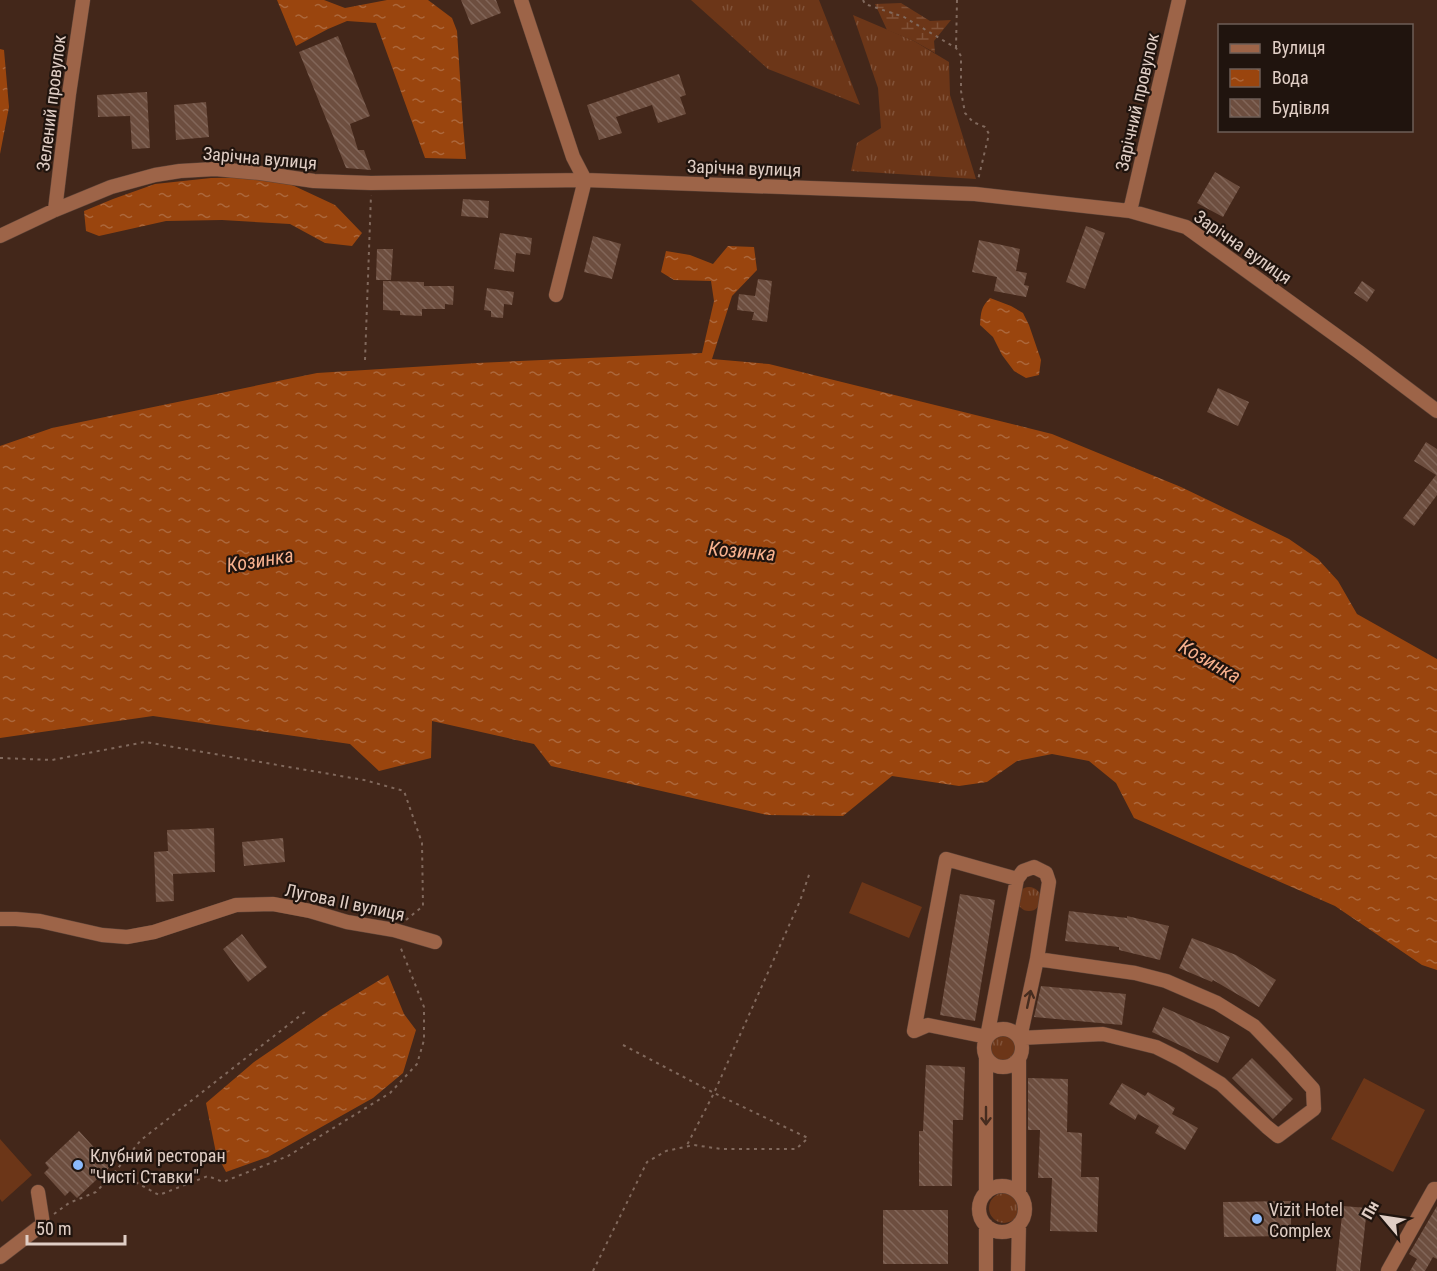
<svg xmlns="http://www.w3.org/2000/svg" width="1437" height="1271" font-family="'Roboto Condensed',sans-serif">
<defs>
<pattern id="grass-tufts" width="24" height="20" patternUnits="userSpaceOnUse" patternTransform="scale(1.5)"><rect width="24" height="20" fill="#6c3618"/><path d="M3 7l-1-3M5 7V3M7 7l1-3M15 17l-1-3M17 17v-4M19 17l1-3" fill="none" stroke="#815238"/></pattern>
<pattern id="wetland-marsh" width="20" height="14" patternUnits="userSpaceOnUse" patternTransform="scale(1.5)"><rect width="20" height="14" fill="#6c3618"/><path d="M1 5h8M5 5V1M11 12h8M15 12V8" fill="none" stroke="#815238"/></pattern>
<pattern id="water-ripples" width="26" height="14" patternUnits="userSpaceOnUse" patternTransform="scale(1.5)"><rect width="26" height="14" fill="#9a450e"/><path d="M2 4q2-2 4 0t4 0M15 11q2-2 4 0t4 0" fill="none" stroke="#ac673b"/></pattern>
<pattern id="building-back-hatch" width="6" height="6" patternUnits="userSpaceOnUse" patternTransform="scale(1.5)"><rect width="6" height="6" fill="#6d4e3f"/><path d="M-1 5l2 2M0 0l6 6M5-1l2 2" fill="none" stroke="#826659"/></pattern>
</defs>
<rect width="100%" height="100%" fill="#43271a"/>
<path fill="url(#grass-tufts)" d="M691,0h128l41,105 -92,-36z
M853,15l61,26 35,21 1,33 26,84 -125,-8 6,-28 24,-15 -3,-40z
M1017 899a12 12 0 1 1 24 0a12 12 0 1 1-24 0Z
M990 1048a13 13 0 1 1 26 0a13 13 0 1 1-26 0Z
M989 1208a15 15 0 1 1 30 0a15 15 0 1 1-30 0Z"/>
<path fill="url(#wetland-marsh)" d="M901,3l29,18 21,-1 -17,21 1,12 -21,-12 -27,-11 -12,-26z"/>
<path fill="#6c3618" d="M862,882l60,25 -13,31 -60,-25z
M1364,1078l61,32 -32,62 -62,-33z
M0,1139l32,36 -30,27 -2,-3z"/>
<path fill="url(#water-ripples)" d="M277,0h47l21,8 42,-8h41l24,18 5,13 6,93 3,35 -41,-1 -49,-135 -29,-2 -19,8 -32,17z
M0,49l4,1 5,57 -9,47z
M275,177l60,28 27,28 -10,13 -27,-3 -35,-19 -68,-4 -56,1 -67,15 -13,-5 -2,-20 29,-12 42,-15 56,-6z
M728,246l26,1 3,23 -25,26 -20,63 57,5 283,70 129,53 108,52 29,20 20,22 19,33 80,45v311l-15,-5 -87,-59 -201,-88 -18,-35 -27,-22 -37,-7 -35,7 -30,21 -28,4 -67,-10 -49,40 -76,-1 -216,-49 -17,-22 -102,-23 -1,37 -52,13 -29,-27 -197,-28 -153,22v-292l52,-18 265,-55 160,-10 225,-10 12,-52 -3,-20 -37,-1 -13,-8 5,-21 24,4 23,9z
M990,298l21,8 12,7 6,12 12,35 -2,15 -13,3 -12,-7 -12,-16 -9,-18 -13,-12c1,-13 1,-18 10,-27z
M388,975l16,39 12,16 -13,43 -30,25 -105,59 -42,15 -10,-19 -10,-50 48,-41 76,-52z"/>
<path fill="url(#building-back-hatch)" d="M461,0h35l5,13 -30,12z
M338,36l32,80 -20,8 8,26h6l7,20 -25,-2 -47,-116z
M679,74l7,21 -6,2 6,17 -28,9 -6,-18 -36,12 6,16 -23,7 -12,-35z
M147,92l3,56 -18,1 -2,-33 -32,1 -1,-22z
M206,102l3,35 -33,3 -2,-35z
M1215,172l25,15 -17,30 -26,-14z
M463,199l26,2 -1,17 -27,-2z
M1086,226l19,7 -20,56 -19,-7z
M500,233l32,5 -2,17 -14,-2 -2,19 -20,-3z
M593,236l28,8 -9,35 -28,-7z
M979,240l41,9 -4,22 11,2 -3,12 5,1 -3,11 -32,-6 3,-14 -25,-5z
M377,249h16l-2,31h-15z
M758,279l14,2 -5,41 -15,-2 2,-8 -17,-2 2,-16 16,2z
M383,281l41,1v4h30l-1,19 -8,-1v5h-23v7l-22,-1v-4l-17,-1z
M1362,281l13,9 -8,12 -13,-9z
M487,288l27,4 -2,13 -8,-1 -1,14 -12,-1v-6l-7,-1z
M1218,388l31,14 -11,24 -31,-14z
M1426,442l11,7v46l-23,31 -11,-8 33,-43 -22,-14z
M214,828l1,44 -42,2 1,27 -18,1 -2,-50 14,-1 -1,-21z
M283,838l2,24 -41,4 -2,-24z
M960,894l35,6 -20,121 -35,-6z
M1069,911l58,7v-2l42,10 -9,34 -41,-10v-3l-54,-6z
M242,934l25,33 -19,15 -25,-33z
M1192,938l44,17 40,25 -17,27 -46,-27 -1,2 -33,-14z
M1041,986l85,8 -4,31 -88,-8z
M1163,1007l67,30 -12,26 -66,-31z
M1252,1058l41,41 -20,20 -41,-41z
M926,1065l39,2 -2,53h-10l-1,66h-33v-55h4z
M1028,1078l40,1 -1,53 15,1 -1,44h18l-2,55 -47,-1 2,-53h-14l2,-48h-12z
M1122,1083l23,13 3,-4 27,16 -3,6 26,14 -13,22 -30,-17 4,-7 -21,-12 -3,6 -26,-16z
M79,1131l32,35 -34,32 -7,-7 -5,5 -21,-23 5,-5 -4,-5z
M1291,1201v35l-67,1 -1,-35z
M1343,1206l24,2 -7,63h-24z
M1437,1206v53l-4,-2 -8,14h-15l7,-12 -8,-5z
M883,1210h65v54h-65z"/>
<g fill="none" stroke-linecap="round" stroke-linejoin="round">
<g stroke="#5f4539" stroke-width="15">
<path id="minor" d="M521,0l52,157 12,23 -29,115
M55,210l14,-116 14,-94
M1130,211l49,-211
M0,236l55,-26 56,-23 44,-12 25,-4 35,-2 45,4 54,8 57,2 214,-3 390,14 155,17 56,16 173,125 78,59
M0,919h16l24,2 62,14 25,2 27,-5 82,-27 37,-1 37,7 37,11 47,8 41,12
M984 1048a19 19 0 1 1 38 0a19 19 0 1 1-38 0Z
M914,1031l14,-6 59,12 30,-158 6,-8 11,-4 12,6 3,9 -12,77 98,14 31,8 51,22 37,23 29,30 30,33 1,20 -36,27 -11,-9 -46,-43 -41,-25 -24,-12 -53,-13 -83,4 17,-79
M914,1031l32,-172 71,20
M979 1209a23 23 0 1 1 46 0a23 23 0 1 1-46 0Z
M986,1193v-135
M1019,1193v-133
M986,1225v46
M0,1257l43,-33 -5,-32
M1018,1271l1,-47
M1388,1271l46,-82h3"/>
</g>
<path stroke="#81695d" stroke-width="2" stroke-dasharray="3 4.5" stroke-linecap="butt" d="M863,0l2,4 39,13 52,31 5,8v35l4,22 8,9 12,5 4,7 -11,46
M956,48l1,-48
M365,360l6,-165
M0,758l52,2 93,-18 219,38 40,11 18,52 1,63 -17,14
M623,1045l91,48 -28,54
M114,1173l27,-33 165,-129
M54,1214l15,-11 27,-11 18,-19 14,5 31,17 49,-19 15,6 65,-26 102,-63 27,-29 7,-24v-33l-24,-61
M593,1271l54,-109 19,-11 28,-6 27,4h75l12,-11 -94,-45 86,-192 10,-29"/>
<use href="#minor" stroke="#9d6448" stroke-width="14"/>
</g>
<defs><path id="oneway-shaft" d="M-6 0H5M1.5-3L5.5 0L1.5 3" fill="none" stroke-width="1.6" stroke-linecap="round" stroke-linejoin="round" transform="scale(1.5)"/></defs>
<g stroke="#462c1f">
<use href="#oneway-shaft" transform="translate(1029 999) rotate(-78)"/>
<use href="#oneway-shaft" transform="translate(986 1116) rotate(90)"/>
</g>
<g fill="#8bbafc" stroke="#20140e" stroke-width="2">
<circle cx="78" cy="1165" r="6"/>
<circle cx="1257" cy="1219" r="6"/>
</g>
<g text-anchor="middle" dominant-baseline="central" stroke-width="4.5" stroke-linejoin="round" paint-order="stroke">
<g font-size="18" fill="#e0cec5" stroke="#20140e">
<text transform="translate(1137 102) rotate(-77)">Зарічний провулок</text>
<text transform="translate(51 103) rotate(-83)">Зелений провулок</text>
<text transform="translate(260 158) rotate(5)">Зарічна вулиця</text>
<text transform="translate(744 168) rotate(2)">Зарічна вулиця</text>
<text transform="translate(1243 247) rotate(35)">Зарічна вулиця</text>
<text transform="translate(345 902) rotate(12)">Лугова II вулиця</text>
</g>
<g font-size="18" fill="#e0cec5" stroke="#20140e" text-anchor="start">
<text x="90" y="1155">Клубний ресторан<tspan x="90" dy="21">"Чисті Ставки"</tspan></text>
<text x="1269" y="1209">Vizit Hotel<tspan x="1269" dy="21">Complex</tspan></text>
</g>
<g font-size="20" font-style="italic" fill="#f7b18e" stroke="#20140e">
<text transform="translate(742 551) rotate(5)">Козинка</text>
<text transform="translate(260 560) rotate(-9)">Козинка</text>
<text transform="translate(1210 661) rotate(30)">Козинка</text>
</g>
</g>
<rect x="1218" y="24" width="195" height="108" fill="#20140e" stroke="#6d5e57" stroke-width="1.5"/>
<rect x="1230" y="44" width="30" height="9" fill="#9d6448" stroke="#6d5e57" stroke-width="1.5"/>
<text x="1272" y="54" font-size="18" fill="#e0cec5">Вулиця</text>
<rect x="1230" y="69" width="30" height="18" fill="url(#water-ripples)" stroke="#6d5e57" stroke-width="1.5"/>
<text x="1272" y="84" font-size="18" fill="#e0cec5">Вода</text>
<rect x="1230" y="99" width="30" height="18" fill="url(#building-back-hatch)" stroke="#6d5e57" stroke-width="1.5"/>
<text x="1272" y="114" font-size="18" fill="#e0cec5">Будівля</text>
<g transform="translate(1383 1217) rotate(299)" stroke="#20140e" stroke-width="4.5" paint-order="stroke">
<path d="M0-4.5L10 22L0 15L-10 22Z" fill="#e0cec5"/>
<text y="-9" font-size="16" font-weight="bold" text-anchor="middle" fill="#e0cec5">Пн</text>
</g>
<path d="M27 1235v9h98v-9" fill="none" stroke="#e0cec5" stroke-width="3"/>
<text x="36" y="1235" font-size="18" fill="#e0cec5" stroke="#20140e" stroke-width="4.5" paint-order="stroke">50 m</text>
</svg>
